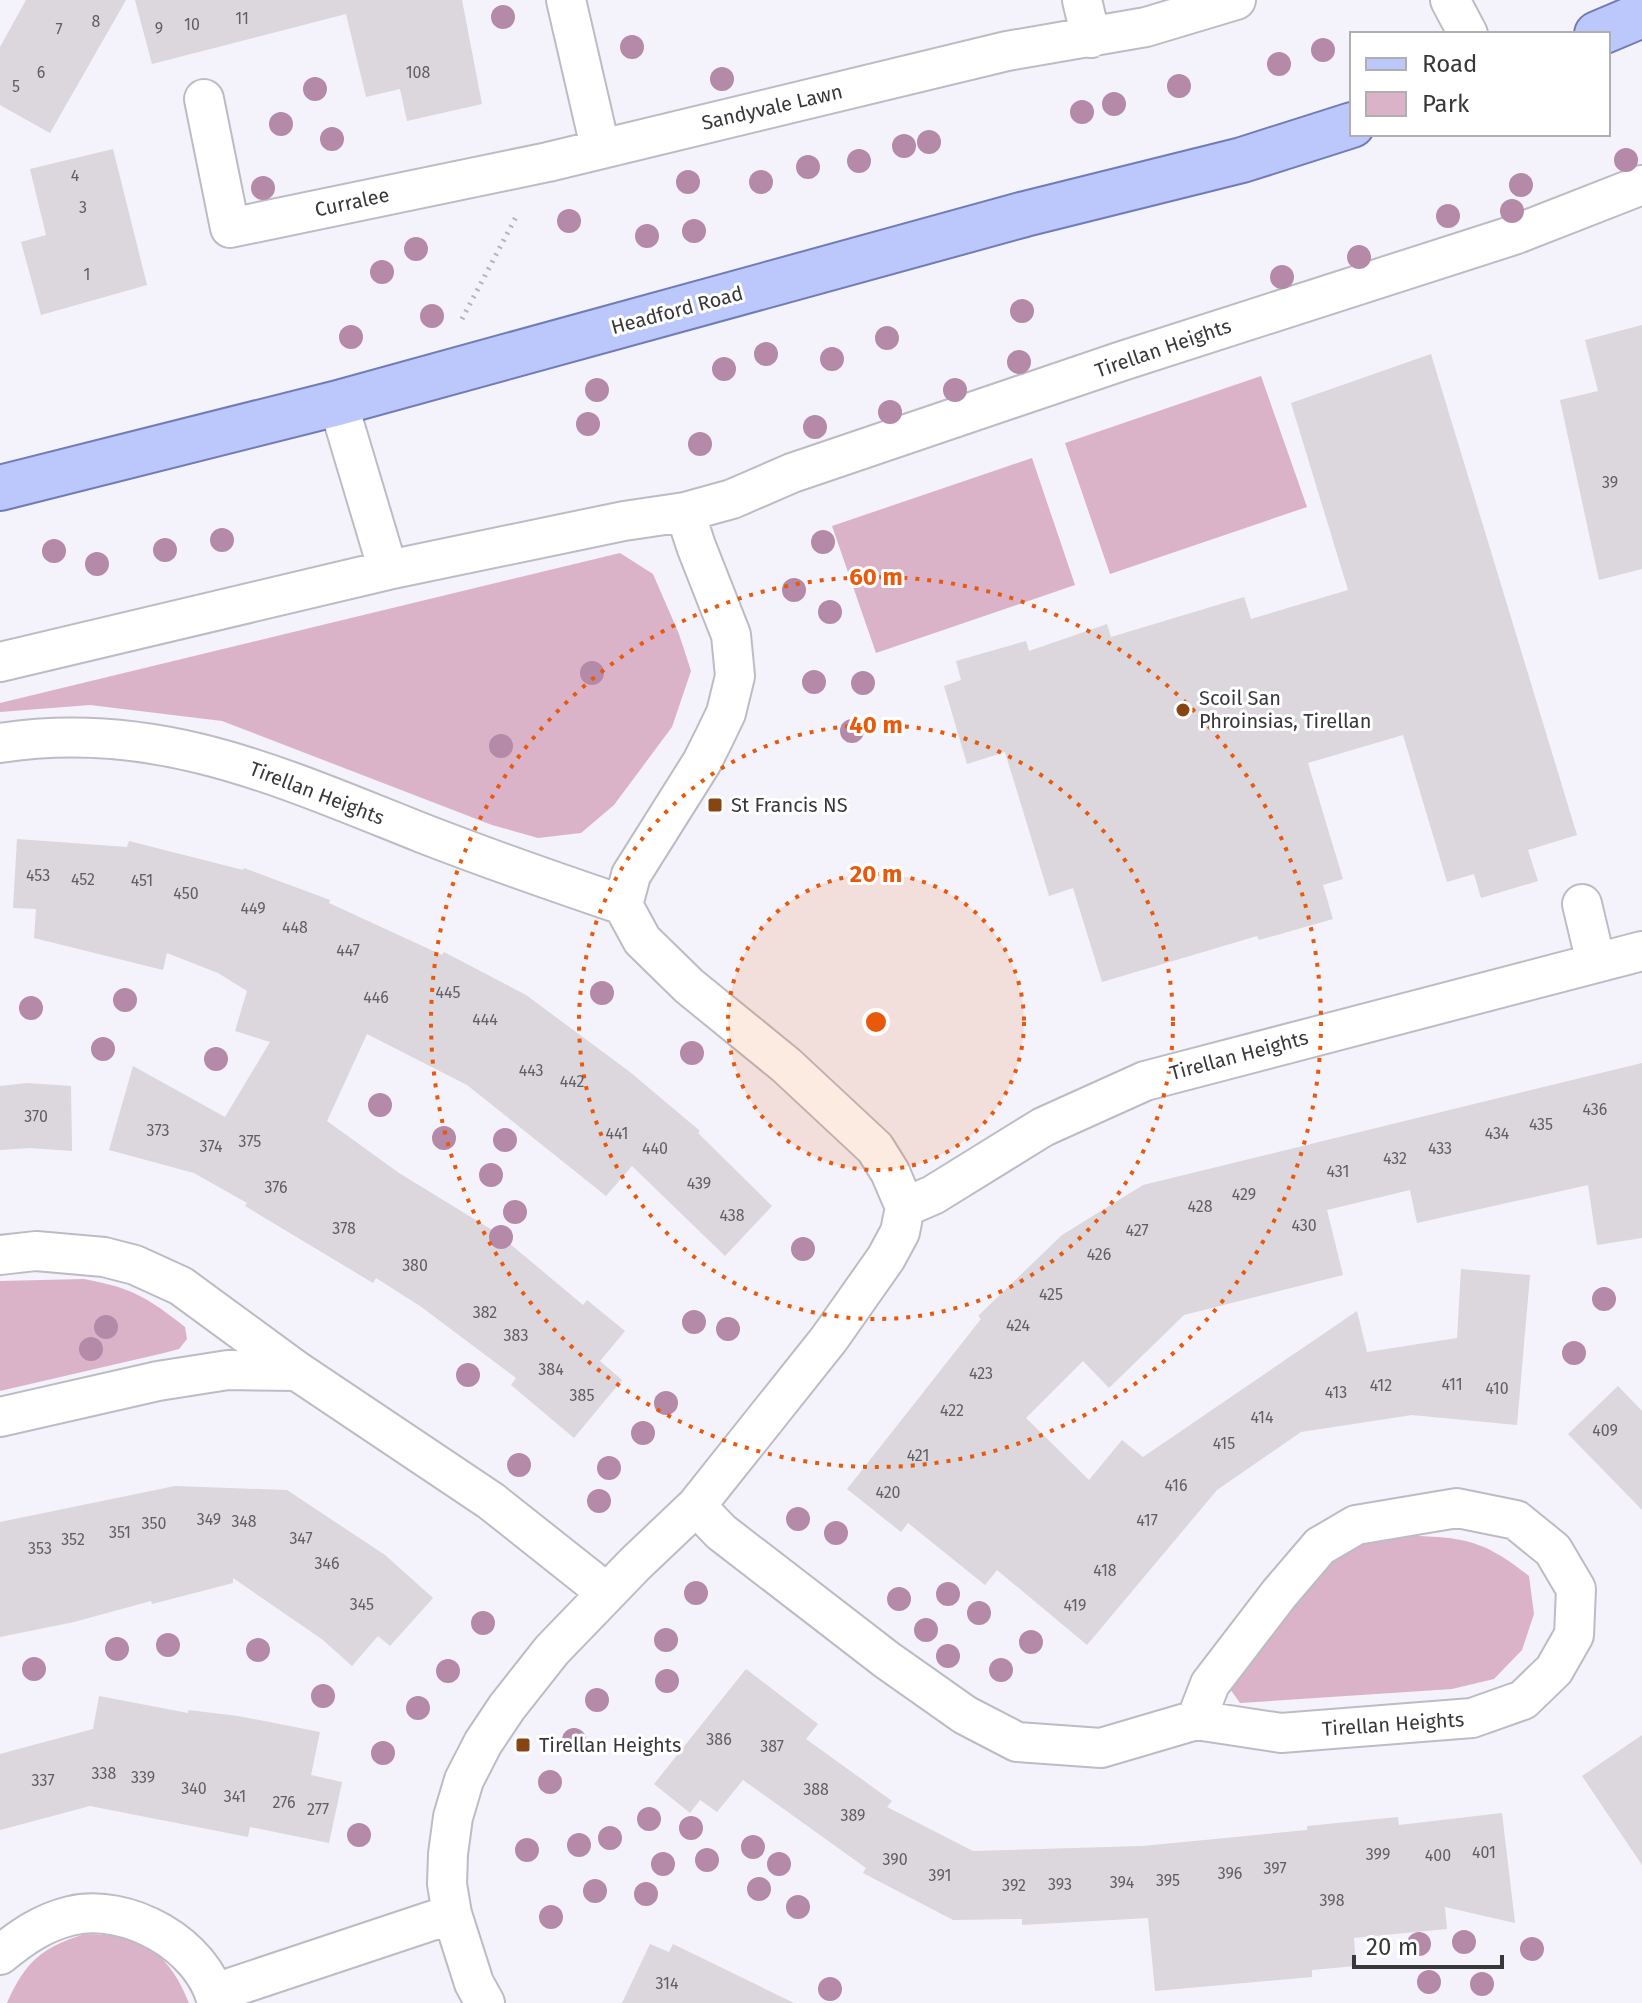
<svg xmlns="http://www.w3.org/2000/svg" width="1642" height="2003" font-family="'Fira Sans',sans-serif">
<rect width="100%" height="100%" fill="#f4f2fa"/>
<path fill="#dbb3c9" d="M1261,376l46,131 -197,67 -45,-131z
M1032,458l43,127 -199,68 -44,-127z
M620,553l33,21 26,60 12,37 -19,56 -58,78 -33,28 -43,5 -46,-13 -270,-104 -132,-16 -90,7v-9z
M84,1279c48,9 63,18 101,48l2,12 -8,10 -15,4 -164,38v-110z
M1398,1535c62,3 81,1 131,41l5,38 -12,36 -28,29 -42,10 -212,14 -12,-17 79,-107 42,-33z
M85,1934c55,1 83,16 104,69h-182c18,-41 35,-56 78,-69z"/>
<path fill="#dcd6dd" d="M26,0h100l-76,133 -50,-28v-58z
M135,0h327l20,104 -75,17 -7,-32 -34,8 -20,-83 -194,50z
M113,149l34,136 -106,30 -20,-73 25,-7 -16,-66z
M1642,325v244l-43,11 -39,-180 38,-9 -13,-51z
M1431,354l146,481 -49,15 10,31 -57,17 -7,-24 -27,8 -44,-147 -95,28 35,116 -20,6 10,34 -74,21 -2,-4 -155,46 -29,-94 -24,8 -44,-144 -38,12 -23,-78 17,-6 -5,-19 70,-20 3,10 78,-27 4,13 133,-40 7,22 97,-29 -57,-187z
M17,839l110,8 2,-6 114,29 1,-2 86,32 -1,3 113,52 2,-3 82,43 104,77 70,59 -2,2 74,73 -47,50 -93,-90 -26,30 -139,-111 -100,-51 -40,87 72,52 98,60 86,72 4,-5 38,31 -25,30 22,19 -48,58 -63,-53 5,-7 -96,-72 -44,-28 -3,5 -128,-77 2,-3 -53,-30 -85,-23 24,-84 92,51 45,-75 -35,-11 12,-40 -29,-18 -51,-20 -4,17 -129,-32 2,-29 -23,-1z
M1642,1063v175l-45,7 -9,-60 -171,38 -7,-33 -83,20 16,65 -159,40 -75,73 -26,-27 -57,57 63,62 33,-40 21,17 214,-146 10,41 90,-14 4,-69 69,6 -13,150 -105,-10 -111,17 -84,58 -130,155 -90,-75 -12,15 -77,-62 -7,9 -54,-43 134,-170 -3,-3 84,-81 81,-50z
M27,1083l44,3 1,65 -42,-3 -30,2v-64z
M1618,1386l24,25v99l-74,-76z
M175,1486l112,4 98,65 48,43 -43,48 -12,-10 -26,30 -29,-26 -90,-62v5l-81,21 -1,-3 -77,21 -74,15v-115z
M746,1669l72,55 -12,15 86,62 -5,6 86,44 169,-5 165,-16v-4l91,-9 1,8 103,-12 13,110 -70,-16 2,22 -93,9 2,28 -44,4v7l-157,14 -7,-73 -126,7v-6l-69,1 -90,-47 3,-5 -123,-88 -26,32 -17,-12 -10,13 -36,-29z
M99,1696l89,17v-3l50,6 82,16 -9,43 31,7 -13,61 -79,-16 -2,10 -158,-31 -90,24v-76l93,-25z
M1642,1735v130l-60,-89z
M650,1944l19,8 4,-8 121,59h-172z"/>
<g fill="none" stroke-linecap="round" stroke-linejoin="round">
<g stroke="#bdbbc3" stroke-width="42">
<path id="minor" d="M566,0l34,147
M1082,0l9,38
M1450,0l18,34
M204,99l26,129 318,-66 459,-111 139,-24 90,-27
M338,403l50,167 236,-49 61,-9 11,34 35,89 4,41 -9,37 -12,25 -12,24 -71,113 -8,30 19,35 47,46 97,79 89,83 15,24 15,35 -5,25 -14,26 -57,81 -133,167 -61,58 -83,86 -45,57 -24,36 -19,37 -11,37 -5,37 -1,30 5,30 22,69 11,20
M685,512l47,-13 60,-26 330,-112 392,-126 128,-50
M0,662l388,-92
M0,743c157,-24 281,34 422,90 67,26 133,49 201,72
M1582,904l14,59
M905,1207l28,-12 110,-68 102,-46 497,-130
M0,1255l36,-4 68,6 31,8 46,21 116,85 194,130 116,92
M0,1417l158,-36 70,-11 69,1
M696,1506l25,26 166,128 78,55 52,27 84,6 95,-28 85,13 191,-15 51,-18 31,-30 20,-35 2,-46 -23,-39 -37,-30 -59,-12 -101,17 -36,21 -41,48 -69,90 -14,36
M0,1955c22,-18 42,-32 70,-39 57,-14 134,29 147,87
M215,1993l237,-79"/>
</g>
<g stroke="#717cb6" stroke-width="48">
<path id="primary" d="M1597,34l45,-19
M0,488l338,-85 687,-189 217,-54 110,-35"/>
</g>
<path stroke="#b5b4ba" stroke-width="5" stroke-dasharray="2 6" stroke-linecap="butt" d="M462,319l55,-104"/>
<use href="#minor" stroke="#fff" stroke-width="38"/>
<use href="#primary" stroke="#bcc7fb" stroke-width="44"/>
</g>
<g fill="#b48aa8">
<circle cx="503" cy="17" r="12"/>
<circle cx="632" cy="47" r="12"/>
<circle cx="1323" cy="50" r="12"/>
<circle cx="1279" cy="64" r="12"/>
<circle cx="722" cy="79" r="12"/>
<circle cx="1179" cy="86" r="12"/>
<circle cx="315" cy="89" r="12"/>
<circle cx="1114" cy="104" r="12"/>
<circle cx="1082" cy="112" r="12"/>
<circle cx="281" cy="124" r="12"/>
<circle cx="332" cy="139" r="12"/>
<circle cx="929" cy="142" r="12"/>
<circle cx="904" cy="146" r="12"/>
<circle cx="1626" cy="160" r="12"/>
<circle cx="859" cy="161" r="12"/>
<circle cx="808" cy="167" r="12"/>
<circle cx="688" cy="182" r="12"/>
<circle cx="761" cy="182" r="12"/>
<circle cx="1521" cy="185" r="12"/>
<circle cx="263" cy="188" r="12"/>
<circle cx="1512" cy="211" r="12"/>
<circle cx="1448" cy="216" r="12"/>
<circle cx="569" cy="221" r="12"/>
<circle cx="694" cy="231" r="12"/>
<circle cx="647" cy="236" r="12"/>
<circle cx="416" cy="249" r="12"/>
<circle cx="1359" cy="257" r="12"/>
<circle cx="382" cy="272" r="12"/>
<circle cx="1282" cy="277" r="12"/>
<circle cx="1022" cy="311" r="12"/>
<circle cx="432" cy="316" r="12"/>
<circle cx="351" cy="337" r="12"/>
<circle cx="887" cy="338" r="12"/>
<circle cx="766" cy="354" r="12"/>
<circle cx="832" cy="359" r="12"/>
<circle cx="1019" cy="362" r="12"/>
<circle cx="724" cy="369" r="12"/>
<circle cx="597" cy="390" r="12"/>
<circle cx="955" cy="390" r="12"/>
<circle cx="890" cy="412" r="12"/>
<circle cx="588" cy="424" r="12"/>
<circle cx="815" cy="427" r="12"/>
<circle cx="700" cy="444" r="12"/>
<circle cx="222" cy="540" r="12"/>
<circle cx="823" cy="542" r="12"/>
<circle cx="165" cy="550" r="12"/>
<circle cx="54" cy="551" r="12"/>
<circle cx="97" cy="564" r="12"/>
<circle cx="794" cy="590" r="12"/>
<circle cx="830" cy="612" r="12"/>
<circle cx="592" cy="673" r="12"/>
<circle cx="814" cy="682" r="12"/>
<circle cx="863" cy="683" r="12"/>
<circle cx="852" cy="731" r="12"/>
<circle cx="501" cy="746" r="12"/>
<circle cx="602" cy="993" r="12"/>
<circle cx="125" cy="1000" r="12"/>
<circle cx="31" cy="1008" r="12"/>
<circle cx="103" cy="1049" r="12"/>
<circle cx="692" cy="1053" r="12"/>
<circle cx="216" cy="1059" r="12"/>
<circle cx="380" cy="1105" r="12"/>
<circle cx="444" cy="1138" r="12"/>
<circle cx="505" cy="1140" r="12"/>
<circle cx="491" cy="1175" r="12"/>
<circle cx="515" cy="1212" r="12"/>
<circle cx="501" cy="1237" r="12"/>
<circle cx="803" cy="1249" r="12"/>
<circle cx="1604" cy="1299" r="12"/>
<circle cx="694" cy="1322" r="12"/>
<circle cx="106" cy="1327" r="12"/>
<circle cx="728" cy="1329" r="12"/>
<circle cx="91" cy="1349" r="12"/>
<circle cx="1574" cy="1353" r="12"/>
<circle cx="468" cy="1375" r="12"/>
<circle cx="666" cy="1403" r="12"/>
<circle cx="643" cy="1433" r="12"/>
<circle cx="519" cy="1465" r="12"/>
<circle cx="609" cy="1468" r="12"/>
<circle cx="599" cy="1501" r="12"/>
<circle cx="798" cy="1519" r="12"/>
<circle cx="836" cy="1533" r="12"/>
<circle cx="696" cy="1593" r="12"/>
<circle cx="948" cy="1594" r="12"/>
<circle cx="899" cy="1599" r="12"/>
<circle cx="979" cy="1613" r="12"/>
<circle cx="483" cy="1623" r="12"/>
<circle cx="926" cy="1630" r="12"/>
<circle cx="666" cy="1640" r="12"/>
<circle cx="1031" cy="1642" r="12"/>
<circle cx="168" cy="1645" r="12"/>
<circle cx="117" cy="1649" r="12"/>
<circle cx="258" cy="1650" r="12"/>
<circle cx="948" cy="1656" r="12"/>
<circle cx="34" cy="1669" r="12"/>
<circle cx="1001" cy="1670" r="12"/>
<circle cx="448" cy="1671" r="12"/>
<circle cx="667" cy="1681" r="12"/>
<circle cx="323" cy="1696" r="12"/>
<circle cx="597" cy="1700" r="12"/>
<circle cx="418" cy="1708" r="12"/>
<circle cx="574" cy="1740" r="12"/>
<circle cx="383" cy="1753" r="12"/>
<circle cx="550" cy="1782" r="12"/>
<circle cx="649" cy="1819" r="12"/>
<circle cx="691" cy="1828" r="12"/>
<circle cx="359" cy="1835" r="12"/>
<circle cx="610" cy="1838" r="12"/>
<circle cx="579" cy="1845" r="12"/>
<circle cx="753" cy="1847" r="12"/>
<circle cx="527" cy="1850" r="12"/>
<circle cx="707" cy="1860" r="12"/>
<circle cx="663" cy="1864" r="12"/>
<circle cx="779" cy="1864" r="12"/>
<circle cx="759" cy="1889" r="12"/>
<circle cx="595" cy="1891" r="12"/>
<circle cx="646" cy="1894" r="12"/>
<circle cx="798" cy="1907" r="12"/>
<circle cx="551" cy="1917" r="12"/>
<circle cx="1464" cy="1942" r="12"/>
<circle cx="1419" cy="1944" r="12"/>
<circle cx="1532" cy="1949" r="12"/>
<circle cx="1429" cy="1982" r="12"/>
<circle cx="1482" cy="1984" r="12"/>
<circle cx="830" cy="1989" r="12"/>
</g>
<circle cx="876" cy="1022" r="148" fill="#e8590c" fill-opacity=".12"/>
<g fill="none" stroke="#e8590c" stroke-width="4" stroke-dasharray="4 8">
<circle cx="876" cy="1022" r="148"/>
<circle cx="876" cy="1022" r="297"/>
<circle cx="876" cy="1022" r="445"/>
</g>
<g fill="#874514" stroke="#fff" stroke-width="3">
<circle cx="1183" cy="710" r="8"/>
<rect x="707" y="797" width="16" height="16" rx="4"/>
<rect x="515" y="1737" width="16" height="16" rx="4"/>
</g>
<g text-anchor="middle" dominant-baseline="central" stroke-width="6" stroke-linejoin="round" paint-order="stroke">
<g font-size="16" fill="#615f63">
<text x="242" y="18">11</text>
<text x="96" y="21">8</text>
<text x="192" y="24">10</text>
<text x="159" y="28">9</text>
<text x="59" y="29">7</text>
<text x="41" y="72">6</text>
<text x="418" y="72">108</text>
<text x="16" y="86">5</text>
<text x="75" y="175">4</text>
<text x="83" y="207">3</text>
<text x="87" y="274">1</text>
<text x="1610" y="482">39</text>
<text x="38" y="875">453</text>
<text x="83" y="879">452</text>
<text x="142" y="880">451</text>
<text x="186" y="893">450</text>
<text x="253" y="908">449</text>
<text x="295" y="927">448</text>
<text x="348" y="950">447</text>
<text x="448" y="992">445</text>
<text x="376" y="997">446</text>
<text x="485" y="1019">444</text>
<text x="531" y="1070">443</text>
<text x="572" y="1081">442</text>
<text x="1595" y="1109">436</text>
<text x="36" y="1116">370</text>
<text x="1541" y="1124">435</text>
<text x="158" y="1130">373</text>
<text x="617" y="1133">441</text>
<text x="1497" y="1133">434</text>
<text x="250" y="1141">375</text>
<text x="211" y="1146">374</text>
<text x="655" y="1148">440</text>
<text x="1440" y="1148">433</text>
<text x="1395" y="1158">432</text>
<text x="1338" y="1171">431</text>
<text x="699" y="1183">439</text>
<text x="276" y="1187">376</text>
<text x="1244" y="1194">429</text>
<text x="1200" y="1206">428</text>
<text x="732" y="1215">438</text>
<text x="1304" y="1225">430</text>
<text x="344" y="1228">378</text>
<text x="1137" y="1230">427</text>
<text x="1099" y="1254">426</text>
<text x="415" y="1265">380</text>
<text x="1051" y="1294">425</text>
<text x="485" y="1312">382</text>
<text x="1018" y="1325">424</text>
<text x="516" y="1335">383</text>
<text x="551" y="1369">384</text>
<text x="981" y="1373">423</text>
<text x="1452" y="1384">411</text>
<text x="1381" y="1385">412</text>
<text x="1497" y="1388">410</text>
<text x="1336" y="1392">413</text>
<text x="582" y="1395">385</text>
<text x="952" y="1410">422</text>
<text x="1262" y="1417">414</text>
<text x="1605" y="1430">409</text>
<text x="1224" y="1443">415</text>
<text x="918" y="1455">421</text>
<text x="1176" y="1485">416</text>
<text x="888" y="1492">420</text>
<text x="209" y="1519">349</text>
<text x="1147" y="1520">417</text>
<text x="244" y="1521">348</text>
<text x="154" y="1523">350</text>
<text x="120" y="1532">351</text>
<text x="301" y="1538">347</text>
<text x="73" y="1539">352</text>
<text x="40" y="1548">353</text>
<text x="327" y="1563">346</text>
<text x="1105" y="1570">418</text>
<text x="362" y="1604">345</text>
<text x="1075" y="1605">419</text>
<text x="719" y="1739">386</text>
<text x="772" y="1746">387</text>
<text x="104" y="1773">338</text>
<text x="143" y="1777">339</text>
<text x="43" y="1780">337</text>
<text x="194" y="1788">340</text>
<text x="816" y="1789">388</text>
<text x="235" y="1796">341</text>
<text x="284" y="1802">276</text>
<text x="318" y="1809">277</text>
<text x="853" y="1815">389</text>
<text x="1484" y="1852">401</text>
<text x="1378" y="1854">399</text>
<text x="1438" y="1855">400</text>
<text x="895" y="1859">390</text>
<text x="1275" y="1868">397</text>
<text x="1230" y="1873">396</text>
<text x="940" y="1875">391</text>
<text x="1168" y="1880">395</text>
<text x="1122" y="1882">394</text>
<text x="1060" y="1884">393</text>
<text x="1014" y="1885">392</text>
<text x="1332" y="1900">398</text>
<text x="667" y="1983">314</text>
</g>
<g font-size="20" fill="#38373a" stroke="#fff">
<text transform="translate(772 107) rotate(-13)">Sandyvale Lawn</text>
<text transform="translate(352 202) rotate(-12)">Curralee</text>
<text transform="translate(677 310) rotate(-15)">Headford Road</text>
<text transform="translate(1163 348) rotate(-19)">Tirellan Heights</text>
<text transform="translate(317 793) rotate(21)">Tirellan Heights</text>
<text transform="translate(1239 1055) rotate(-15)">Tirellan Heights</text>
<text transform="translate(1393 1724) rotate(-4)">Tirellan Heights</text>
</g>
<g font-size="20" fill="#38373a" stroke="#fff" text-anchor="start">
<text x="1199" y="698">Scoil San<tspan x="1199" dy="23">Phroinsias, Tirellan</tspan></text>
<text x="731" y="805">St Francis NS</text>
<text x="539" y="1745">Tirellan Heights</text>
</g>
</g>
<circle cx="876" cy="1022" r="12" fill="#e8590c" stroke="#fff" stroke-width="4"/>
<g font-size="24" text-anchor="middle" font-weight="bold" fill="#e8590c" stroke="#fff" stroke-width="6" stroke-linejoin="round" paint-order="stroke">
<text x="876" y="585">60 m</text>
<text x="876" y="733">40 m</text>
<text x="876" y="882">20 m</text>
</g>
<rect x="1350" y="32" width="260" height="104" fill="#ffffff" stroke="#afafb0" stroke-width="2"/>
<rect x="1366" y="58" width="40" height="12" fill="#bcc7fb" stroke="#afafb0" stroke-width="2"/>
<text x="1422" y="72" font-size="24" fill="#38373a">Road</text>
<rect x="1366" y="92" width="40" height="24" fill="#dbb3c9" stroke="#afafb0" stroke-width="2"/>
<text x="1422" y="112" font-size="24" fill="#38373a">Park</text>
<path d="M1354 1955v12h148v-12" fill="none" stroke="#38373a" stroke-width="4"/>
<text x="1366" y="1955" font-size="24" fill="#38373a" stroke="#ffffff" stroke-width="6" paint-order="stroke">20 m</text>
</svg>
